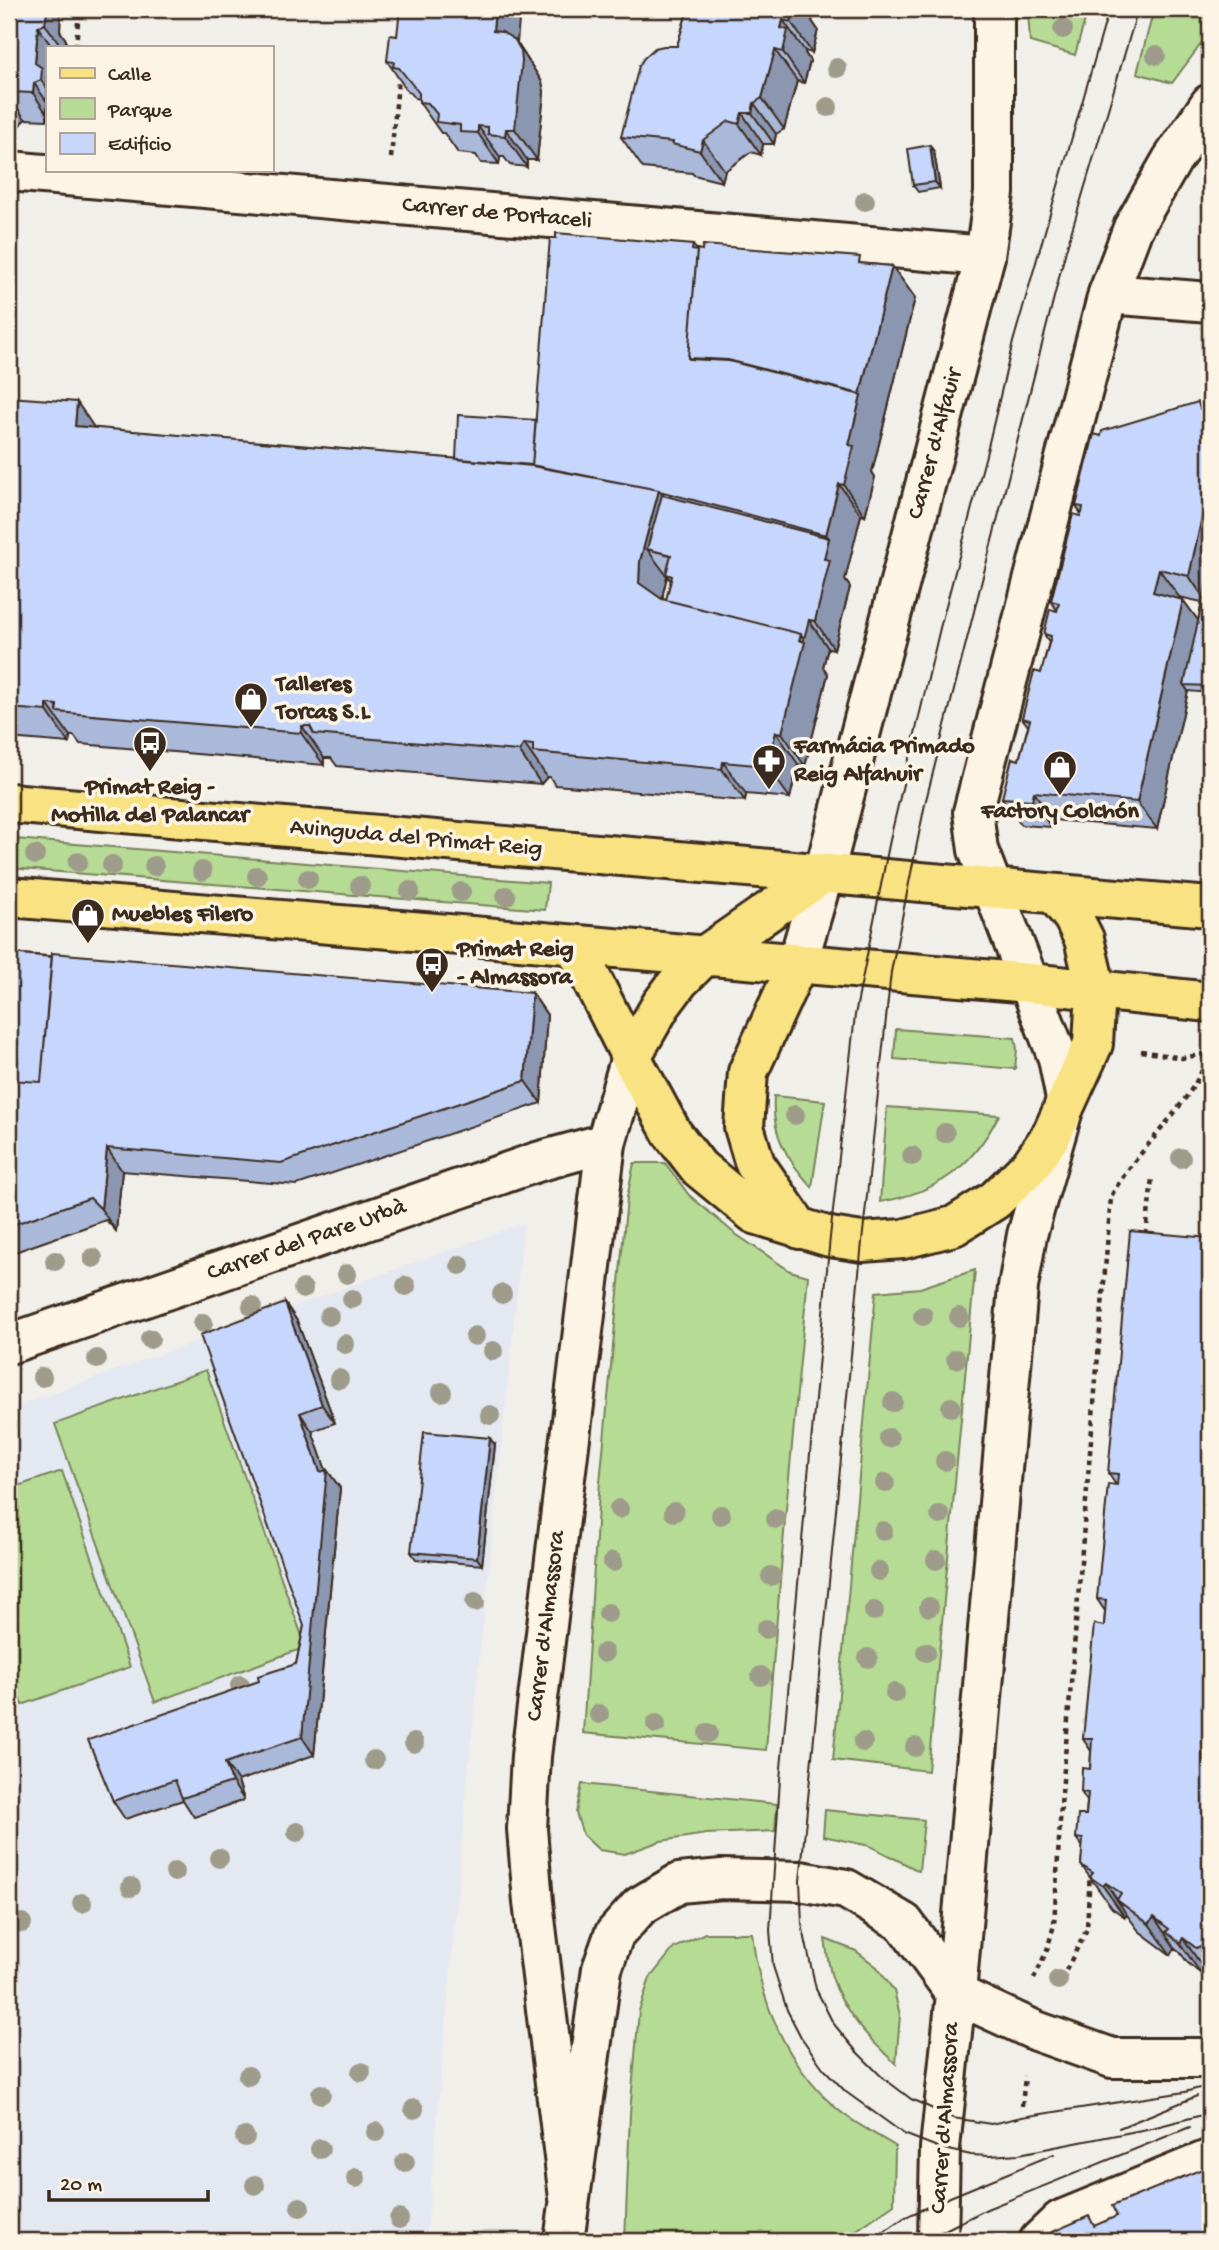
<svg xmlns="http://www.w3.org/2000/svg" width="1219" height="2250" font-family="'Gochi Hand',sans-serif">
<rect width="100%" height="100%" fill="#f1efea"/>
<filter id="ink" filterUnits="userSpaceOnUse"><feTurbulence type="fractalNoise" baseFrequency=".0143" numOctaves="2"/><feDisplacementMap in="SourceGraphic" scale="14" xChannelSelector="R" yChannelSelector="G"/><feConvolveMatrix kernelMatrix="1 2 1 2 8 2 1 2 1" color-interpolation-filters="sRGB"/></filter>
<g filter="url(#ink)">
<path fill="#e4e8f0" d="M524,1223l-53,520 -45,498h-417v-832z"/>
<path fill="#b6db95" stroke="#78825a" stroke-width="2" d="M1028,9h60l-13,46 -45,-13z
M1154,9h56v23l-38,51 -35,-10z
M15,839l533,44 -3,27 -536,-42v-28z
M896,1029l119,9 2,11 -2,20 -121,-10z
M774,1096l51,5 -13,86c-25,-27 -41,-53 -38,-91z
M887,1107l112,8c-27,52 -60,77 -119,87z
M634,1163h31l24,32 45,38 56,38 18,5 -22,233 -20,241 -183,-17 16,-240 28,-295z
M975,1270l-47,501 -95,-11 43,-468 44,-4z
M206,1370l100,277 -151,55 -100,-278z
M62,1471l68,196 -108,38 -13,-36v-180z
M582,1784l195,20 -2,27 -69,3 -45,7 -36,13 -26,-4 -16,-15 -7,-22z
M825,1810l99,10 -5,51 -49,-25 -47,-10z
M705,1933h47c7,66 33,130 84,175 17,15 40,26 59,38l-1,58 -53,37h-216l5,-128 9,-102 11,-33 24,-30z
M825,1939l31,12 21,16 17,24 6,24 -4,49c-26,-24 -53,-52 -64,-87 -4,-12 -5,-26 -7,-38z"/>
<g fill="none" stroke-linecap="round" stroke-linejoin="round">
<g stroke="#3b2a1e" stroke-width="44">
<path id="minor" d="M9,171l976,85
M1108,294l102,8
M9,1344l528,-182 69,-19"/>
</g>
<g stroke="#3b2a1e" stroke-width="44">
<path id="tertiary" d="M956,1994l80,37 76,27h93l5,-2
M1039,2241l22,-21 149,-61"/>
</g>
<g stroke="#3b2a1e" stroke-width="44">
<path id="secondary" d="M797,965l27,-92 161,-617 9,-63v-184
M569,2198l-36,-296 -6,-73 4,-73 75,-613 25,-86
M564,2241l38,-272 12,-34 26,-29 39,-23 43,-4 78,2 46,8 58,34 52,71
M938,2241l2,-93 16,-154 62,-707 9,-52 39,-136 -8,-41 -80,-208 -5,-38 135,-518 25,-66 39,-68 38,-56"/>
</g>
<g stroke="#3b2a1e" stroke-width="44">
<path id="primary" d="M9,803l1201,104
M9,897l1021,86 180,19
M575,946l56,111 41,76 27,35 56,46 75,23 32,5 41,-3 51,-13 41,-26 36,-35 21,-31 41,-90 3,-54 -12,-51 -11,-22 -18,-23
M797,965l-49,107 -4,55 11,37 45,65
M631,1057l30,-52 18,-24 25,-25 120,-83"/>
</g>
<path stroke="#3b2a1e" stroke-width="4.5" stroke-dasharray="5 5" stroke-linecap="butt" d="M76,47l3,-38
M391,158l8,-86
M1141,1051l41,7 28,-5
M1146,1235l6,-57
M1034,1979l13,-29 7,-25 7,-120 50,-608c19,-42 98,-108 96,-149
M1057,1988l30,-59 3,-58
M1022,2106l3,-30"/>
<use href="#minor" stroke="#fcf5e5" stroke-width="38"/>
<use href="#tertiary" stroke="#fcf5e5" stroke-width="38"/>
<use href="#secondary" stroke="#fcf5e5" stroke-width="38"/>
<use href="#primary" stroke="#f8e281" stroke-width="38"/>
<path stroke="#3b2a1e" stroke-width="2" d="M1109,9l-96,333 -27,113 -46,173 -49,207 -36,180 -25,222 -50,542 -10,151 3,36 14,44 14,27 22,31 23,24 58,42 36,14 31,7 18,1 30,-2 133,-26 58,-15
M1138,9l-72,241 -141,554 -34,168 -29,270 -62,639 2,43 14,65 17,34 24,29 25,25 29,22 42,19 38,6 31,-7 163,-25 25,-7
M1119,2128l78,-32
M870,2241l34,-23 34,-16 116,-48
M923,2241l64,-32 203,-82"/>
</g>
<g fill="#9e9b8a">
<circle cx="1063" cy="29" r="10"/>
<circle cx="1156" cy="55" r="10"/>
<circle cx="837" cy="68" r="10"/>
<circle cx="828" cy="107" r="10"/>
<circle cx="865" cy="201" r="10"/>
<circle cx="35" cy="855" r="10"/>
<circle cx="78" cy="862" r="10"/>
<circle cx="112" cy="865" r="10"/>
<circle cx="154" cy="866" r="10"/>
<circle cx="202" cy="871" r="10"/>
<circle cx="257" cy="876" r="10"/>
<circle cx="308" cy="879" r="10"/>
<circle cx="360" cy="886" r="10"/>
<circle cx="410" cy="891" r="10"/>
<circle cx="461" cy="892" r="10"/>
<circle cx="506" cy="896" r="10"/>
<circle cx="795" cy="1115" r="10"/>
<circle cx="945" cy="1133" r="10"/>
<circle cx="912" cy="1156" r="10"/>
<circle cx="1181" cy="1158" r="10"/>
<circle cx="93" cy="1258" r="10"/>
<circle cx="55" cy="1261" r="10"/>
<circle cx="460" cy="1265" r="10"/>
<circle cx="347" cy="1274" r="10"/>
<circle cx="406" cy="1286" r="10"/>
<circle cx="303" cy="1289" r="10"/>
<circle cx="502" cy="1294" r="10"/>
<circle cx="352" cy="1299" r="10"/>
<circle cx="252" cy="1306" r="10"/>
<circle cx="329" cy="1316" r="10"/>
<circle cx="923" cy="1316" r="10"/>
<circle cx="959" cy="1317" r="10"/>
<circle cx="203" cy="1323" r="10"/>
<circle cx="475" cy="1336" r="10"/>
<circle cx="150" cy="1339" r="10"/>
<circle cx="345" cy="1344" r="10"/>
<circle cx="493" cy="1351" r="10"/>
<circle cx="97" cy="1359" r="10"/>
<circle cx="956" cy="1359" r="10"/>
<circle cx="42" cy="1377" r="10"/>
<circle cx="339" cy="1379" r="10"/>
<circle cx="442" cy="1392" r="10"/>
<circle cx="893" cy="1402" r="10"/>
<circle cx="951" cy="1407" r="10"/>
<circle cx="490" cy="1415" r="10"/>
<circle cx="889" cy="1438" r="10"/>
<circle cx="945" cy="1461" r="10"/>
<circle cx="885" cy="1483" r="10"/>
<circle cx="619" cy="1509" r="10"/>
<circle cx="674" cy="1512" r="10"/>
<circle cx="721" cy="1515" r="10"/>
<circle cx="940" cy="1515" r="10"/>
<circle cx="776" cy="1519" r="10"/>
<circle cx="883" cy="1531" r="10"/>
<circle cx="936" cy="1560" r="10"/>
<circle cx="613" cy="1562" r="10"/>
<circle cx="879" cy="1571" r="10"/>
<circle cx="771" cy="1576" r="10"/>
<circle cx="475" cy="1602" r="10"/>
<circle cx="929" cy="1607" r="10"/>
<circle cx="874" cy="1611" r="10"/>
<circle cx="608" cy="1613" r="10"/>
<circle cx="766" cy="1629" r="10"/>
<circle cx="926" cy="1652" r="10"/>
<circle cx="604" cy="1653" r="10"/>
<circle cx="868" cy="1658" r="10"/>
<circle cx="761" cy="1676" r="10"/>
<circle cx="240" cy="1685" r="10"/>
<circle cx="895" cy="1693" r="10"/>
<circle cx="599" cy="1714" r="10"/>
<circle cx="656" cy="1724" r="10"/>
<circle cx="708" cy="1733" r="10"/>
<circle cx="863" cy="1742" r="10"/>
<circle cx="414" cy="1743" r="10"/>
<circle cx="915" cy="1747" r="10"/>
<circle cx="374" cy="1760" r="10"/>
<circle cx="297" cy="1832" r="10"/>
<circle cx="219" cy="1858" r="10"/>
<circle cx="175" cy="1872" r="10"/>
<circle cx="131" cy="1887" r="10"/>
<circle cx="82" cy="1903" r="10"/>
<circle cx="22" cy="1923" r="10"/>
<circle cx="1058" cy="1980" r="10"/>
<circle cx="361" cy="2072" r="10"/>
<circle cx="248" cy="2076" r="10"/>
<circle cx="321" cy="2094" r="10"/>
<circle cx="414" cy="2109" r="10"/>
<circle cx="376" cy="2132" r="10"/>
<circle cx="245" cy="2137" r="10"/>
<circle cx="320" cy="2149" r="10"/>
<circle cx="405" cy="2162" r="10"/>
<circle cx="356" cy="2178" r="10"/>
<circle cx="255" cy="2185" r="10"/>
<circle cx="300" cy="2207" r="10"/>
<circle cx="399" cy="2219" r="10"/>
</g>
<path fill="#aab8da" stroke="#3b2a1e" stroke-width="2" fill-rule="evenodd" d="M9,9h52l-1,22 6,9 -1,7h-18v73l-22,-1 -6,7 -10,-1z
M688,9h128l-4,12 6,9 -6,23 -7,-2v2l5,8 -6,22 -7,-2 -13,48 -8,5 -2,10h-11l-2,11 -10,-3 -26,19 -3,11 -28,-7 -2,-2 -49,-5 -22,-31 56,-91z
M397,36l120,7 25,39 2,10 -7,68h-10v7l-17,-2 -6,-8h-4l-1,7 -18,-1 -5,-8 -18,-2 -14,-20h-3l-22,-31v-3l-4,-1 -4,-5 -3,-1 -21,-31z
M934,152l6,36 -22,4 -5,-7z
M693,245l4,5 195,16 23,32 -43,174 3,5 -10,39 -4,-1 -13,51 -3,14 5,7 -16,62 -6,-1 -5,19 5,7 -23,92 -7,-2 -8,34 -44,-4 -1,7 -190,-16 -5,-8h-3l-6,7 -204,-18 -6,-8h-7v7l-244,-21 -6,-8h-4l-1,7 -60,-5v-341l85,31 362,31 80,-39zM667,576l4,5 -5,19 -4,-1 1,-6z
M1203,410l7,2v281l-22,-2 -31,138 -104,-9 -2,7 -30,-2 -19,-27 17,-38 9,-34 -6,-8 19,-45 8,-31 -5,-8 13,-24 -6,-9 30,-87 -5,-8 25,-70zM1179,597l23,5 -4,19 -15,-21 -5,-1z
M9,953l523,40 15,22 -6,88 -244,82 -175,-14 -6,60 -10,-11 -97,34z
M1210,1238v735l-6,-4 -3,5 -13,-11 -9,-12 -4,-3 -4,7 -32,-24 -12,-16 -2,2 -13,-9 -31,-43 2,-18 -7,-9 10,-23 1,-14 -6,-9 9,-23 1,-18 -8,-12 21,-113 1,-15 -8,-12 19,-114 -8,-12z
M285,1303l12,18 38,102 -23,8 14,40 1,-1 13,18 -26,267 -76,26 6,19 -50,17 -11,-17 -58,19 -12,-18 146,-120 37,-17 8,-38z
M495,1445l-13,120 -66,-6 -5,-7z
M9,1825l5,14 -5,2z"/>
<path fill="#8b96b1" stroke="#3b2a1e" stroke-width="2" d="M41,9h20l-1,22 6,9 -1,7h-3l-17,-23z
M495,9h25l-3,34 25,39 2,10 -7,68 -22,-31 -22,-98z
M794,9h22l-4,12 6,9 -6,23 -21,-31z
M783,20l22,31v2l5,8 -6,22 -21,-31 -2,-24z
M38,27l14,20h-5v41l-6,-8 -6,-17z
M775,50l22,31 -13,48 -22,-31z
M34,83l13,19v12l-14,-21z
M9,96l16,23 -6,7 -10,-15z
M754,103l22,31 -2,10 -22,-31z
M742,113l21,31 -2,11 -22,-31z
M478,126l22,31 -1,7 -21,-31z
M506,129l21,31v7l-22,-31z
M703,140l22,31 -3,11 -22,-31z
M930,145l4,7 6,36 -5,-6z
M892,266l23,32 -43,174 3,5 -10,39 -21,-31 5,-40 12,-50 -1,-1z
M77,402l22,33 -24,-9z
M1210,480v114l-2,10 -19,-28z
M839,484l22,31 -16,65 5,7 -16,62 -19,-28 9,-62 5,-21 -3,-3z
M659,490l23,32 -11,33 -24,-6 20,27 -4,17 -1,22 -23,-32 1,-22z
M1159,569l20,28 -6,23 -20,-28z
M1183,600l20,27 -19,58 4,6 -31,138 -20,-27z
M809,620l19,28 -5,19 5,7 -23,92 -23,-33 17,-93 2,-6z
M47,704l23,32 -1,7 -22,-32z
M302,726l22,32v7l-23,-32z
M776,732l22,32 -8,34 -23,-32z
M524,744l23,33 -6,7 -22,-33z
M723,762l23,32 -1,7 -23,-32z
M1034,792l19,28 -2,7 -19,-27z
M532,993l15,22 -6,88 -16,-22z
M107,1148l15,23 -6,60 -15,-22z
M285,1303l12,18 38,102 -13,-18z
M300,1413l12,18 15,42v-3l13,18 -26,267 -12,-18 18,-265z
M490,1438l5,7 -13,120 -5,-7z
M1210,1686v84l-7,-10z
M225,1763l13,18 6,19 -12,-18z
M9,1825l5,14 -5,-7z
M1106,1883l21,32 -2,2 -22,-31z
M1154,1917l21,31 -4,7 -22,-31z
M1183,1938l21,31 -3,5 -21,-31z"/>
<path fill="#c6d6fd" stroke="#3b2a1e" stroke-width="2" d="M9,9h33l5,4 -2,11 -7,3 -3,36 7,5 -1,12 -7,3 -1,10 -24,-1z
M400,9h95l-2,22 9,1 13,8 6,11 1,10 -7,68h-9l-1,7 -17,-2v-7l-10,-1v7l-18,-1v-7l-24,-3 1,-8 -9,-11 -9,-1v-9l-20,-25 -6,-1 1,-5 -7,-1 3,-26 7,1z
M688,9h106l-3,13 -8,-2 -2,8 7,2 -5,22 -8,-2 -13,48 -8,5 -2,10h-10l-3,11 -10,-3 -26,19 -3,11 -28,-7 1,-2 -52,-5 18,-71 5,-8 11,-10 9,-2h13z
M930,145l5,37 -22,3 -5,-36z
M556,233l137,12 -1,5 5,1 -9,107 1,1 40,2 132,34 -12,50 5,1 -10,39 -5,-1 -13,51 -167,-44v-1l-127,-24 18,-228h6z
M703,245l157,12 -1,6 33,3 -32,128 -132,-34 -40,-2 9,-109 5,1z
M9,397l68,5 -2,24 456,39 128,25 -19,71 -1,22 23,16 139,35 -2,6 6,2 -23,91 -6,-1 -9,34 -44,-4 -1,7 -189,-17v-7l-9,-1 -5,7 -205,-17 -4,-8h-8l-1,7 -244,-21v-7l-10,-1v7l-38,-3z
M1198,402l2,7 10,3v68l-21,96 -30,-7 -6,23 30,8 -46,202 -103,-10 -2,8 -30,-2 10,-40 7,2 11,-40 -8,-2 12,-47 7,2 10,-37 -7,-2 6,-25 7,2 2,-8 -8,-2 22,-87 7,2 2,-3 1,-6 -7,-1 18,-72 7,2 1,-5z
M458,415l78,5 -4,46 -76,-7z
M662,495l167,43 -5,21 6,1 -15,61 -6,-1 -5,19 -3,-5 -135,-34 6,-24 -6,-2 5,-19 -24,-6z
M1210,567v119l-26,-1z
M9,953l43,4 -11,125 -32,-2z
M52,953l480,40 -7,88 -244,82 -174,-15 -6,61 -11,-11 -81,28v-146l32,2z
M1130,1231l80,7v448l-7,74 7,5v177l-14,6 -13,-10 -3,5 -14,-11 3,-3 -15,-12 -5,7 -32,-24 4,-7 -15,-10 -3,3 -13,-9 3,-4 -12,-8 2,-26 -7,-1 2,-23h8l2,-22 -7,-1 1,-24 8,1 2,-30h-9l11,-115 10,2 2,-26 -9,-1 11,-115 9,1 1,-11 -10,-1z
M285,1303l37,102 -22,8 20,59 7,-2 -25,267 -77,26 7,19 -50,16 -7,-18 -62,21 -25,-61 171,-59 -1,-5 38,-12 8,-38 -104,-291z
M424,1432l66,6 -13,120 -66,-6z
M1202,2169l5,11 3,-2v63h-166l-1,-5 46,-20 5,10 23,-10 -5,-10z"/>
</g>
<defs>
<g id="shop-pin" transform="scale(1.75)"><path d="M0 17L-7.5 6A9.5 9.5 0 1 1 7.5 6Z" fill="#3b2a1e" stroke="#fcf5e5"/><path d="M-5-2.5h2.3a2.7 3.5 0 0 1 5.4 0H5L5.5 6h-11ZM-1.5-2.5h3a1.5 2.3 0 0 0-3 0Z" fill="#fff"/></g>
<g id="bus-pin" transform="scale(1.75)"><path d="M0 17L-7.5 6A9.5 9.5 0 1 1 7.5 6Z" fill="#3b2a1e" stroke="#fcf5e5"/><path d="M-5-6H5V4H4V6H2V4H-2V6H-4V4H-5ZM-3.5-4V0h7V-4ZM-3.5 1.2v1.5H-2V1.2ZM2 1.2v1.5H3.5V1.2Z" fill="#fff"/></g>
<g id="pharmacy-pin" transform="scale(1.75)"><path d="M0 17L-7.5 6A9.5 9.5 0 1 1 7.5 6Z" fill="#3b2a1e" stroke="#fcf5e5"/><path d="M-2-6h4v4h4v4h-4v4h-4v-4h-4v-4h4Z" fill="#fff"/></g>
</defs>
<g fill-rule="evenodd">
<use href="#shop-pin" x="251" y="699"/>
<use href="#bus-pin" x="150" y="743"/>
<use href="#pharmacy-pin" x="769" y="761"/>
<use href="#shop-pin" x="1060" y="767"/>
<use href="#shop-pin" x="88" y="915"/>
<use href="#bus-pin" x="432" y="964"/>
</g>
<g text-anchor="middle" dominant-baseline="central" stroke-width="7" stroke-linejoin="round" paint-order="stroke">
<g font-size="24" fill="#3b2a1e" stroke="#fcf5e5">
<text transform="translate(497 214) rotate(5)">Carrer de Portaceli</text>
<text transform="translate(936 444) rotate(-75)">Carrer d'Alfauir</text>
<text transform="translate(416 839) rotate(5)">Avinguda del Primat Reig</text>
<text transform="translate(307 1241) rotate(-19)">Carrer del Pare Urbà</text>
<text transform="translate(547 1626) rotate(-83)">Carrer d'Almassora</text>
<text transform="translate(946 2118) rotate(-86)">Carrer d'Almassora</text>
</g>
<g font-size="24" font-weight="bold" fill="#3b2a1e" stroke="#fcf5e5" text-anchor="start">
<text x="276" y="685">Talleres<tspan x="276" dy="28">Torcas S.L</tspan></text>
<text x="794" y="747">Farmácia Primado<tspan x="794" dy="28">Reig Alfahuir</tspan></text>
<text x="150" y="788" text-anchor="middle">Primat Reig -<tspan x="150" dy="28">Motilla del Palancar</tspan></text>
<text x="1060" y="812" text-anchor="middle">Factory Colchón</text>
<text x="112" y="915">Muebles Filero</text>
<text x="457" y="950">Primat Reig<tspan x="457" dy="28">- Almassora</tspan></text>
</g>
</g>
<rect width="1219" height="2250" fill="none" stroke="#fcf5e5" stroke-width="35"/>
<rect x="18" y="18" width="1184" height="2215" fill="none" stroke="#3b2a1e" stroke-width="2.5" filter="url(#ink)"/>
<rect x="46" y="46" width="228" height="126" fill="#fcf5e5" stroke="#afa495" stroke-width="2"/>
<rect x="60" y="68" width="35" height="10" fill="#f8e281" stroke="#afa495" stroke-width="2"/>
<text x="108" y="80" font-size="21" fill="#3b2a1e">Calle</text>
<rect x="60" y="98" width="35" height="21" fill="#b6db95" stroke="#afa495" stroke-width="2"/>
<text x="108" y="116" font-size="21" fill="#3b2a1e">Parque</text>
<rect x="60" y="133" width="35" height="21" fill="#c6d6fd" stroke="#afa495" stroke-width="2"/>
<text x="108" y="150" font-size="21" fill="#3b2a1e">Edificio</text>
<path d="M49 2190v10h159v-10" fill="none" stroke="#3b2a1e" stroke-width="3.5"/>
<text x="60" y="2190" font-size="21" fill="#3b2a1e" stroke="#fcf5e5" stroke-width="5" paint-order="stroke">20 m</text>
</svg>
